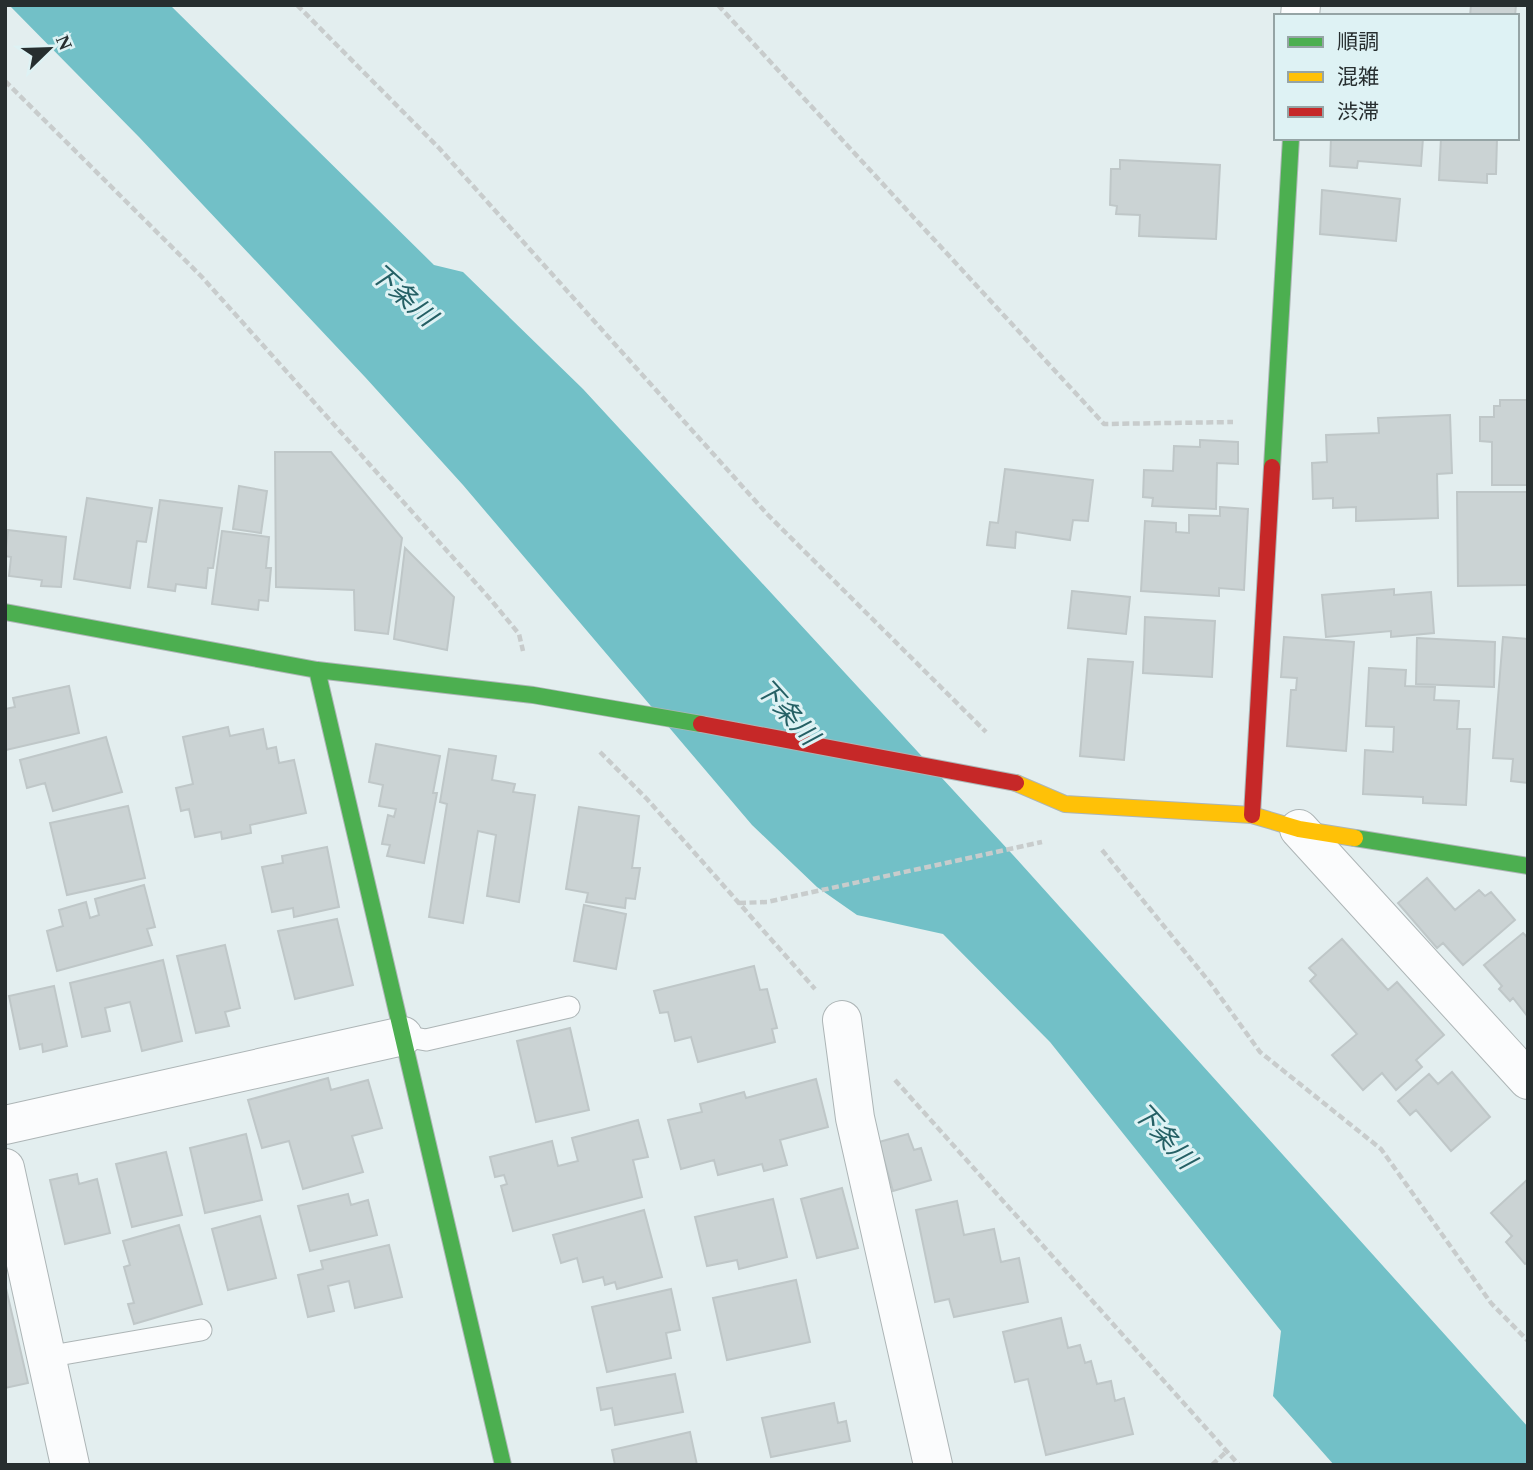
<svg xmlns="http://www.w3.org/2000/svg" width="1533" height="1470" font-family="'Times New Roman','Noto Sans JP',serif">
<rect width="100%" height="100%" fill="#e3eeef"/>
<path fill="#72c0c7" d="M9,5h161l264,260 29,7 120,117 430,466 515,572v38h-194l-61,-69 8,-65 -231,-289 -107,-108 -86,-19 -40,-28 -65,-62 -289,-340 -98,-108 -226,-240z"/>
<path fill="#cbd3d4" stroke="#bfc7c8" stroke-width="2" d="M1471,5h45l-1,11h-45z
M1331,138h92l-2,28 -63,-5 -1,7 -27,-2z
M1441,138h56l-1,36h-9v9l-48,-3z
M1120,160l100,5 -4,74 -77,-3 1,-21 -24,-1 1,-8 -7,-1 1,-36h9z
M1322,190l78,9 -4,42 -76,-7z
M1500,400h28v85h-36v-43l-12,-1v-24h14v-11h6z
M1450,415l2,58 -15,1 1,44 -82,3v-14l-23,1v-10l-20,1 -1,-36 15,-1 -1,-27 53,-2 -1,-15z
M1200,440l38,2v22l-21,-1 -1,46 -64,-3 1,-8 -10,-1 1,-27 29,1 1,-25 26,1z
M275,452h56l71,86 -14,96 -33,-4 -1,-40 -78,-3z
M1005,469l88,11 -5,41 -15,-1 -3,20 -54,-8 -1,16 -28,-3 3,-23 8,1z
M239,486l28,5 -6,42 -28,-4z
M1457,492h71v93l-70,1z
M87,498l65,10 -6,34 -9,-1 -7,47 -56,-9z
M160,500l62,8 -9,60h-5l-2,20 -30,-4 -1,7 -27,-4z
M1220,507l28,2 -4,81 -25,-2v8l-78,-5 4,-70 31,2v9l13,1v-18l31,1z
M8,530l58,7 -5,50 -20,-1 1,-6 -33,-4 2,-19 -6,-1z
M222,531l47,6 -3,31h5l-3,33 -9,-1 -1,10 -46,-6z
M405,548l49,49 -7,53 -53,-11z
M1394,589v6l37,-3 3,41 -43,4v-6l-65,6 -4,-42z
M1072,591l58,6 -4,37 -58,-6z
M1145,617l70,4 -3,56 -69,-4z
M1284,637l70,5 -8,109 -59,-5 4,-56h5l1,-12 -16,-1z
M1503,637l25,2v144l-17,-2 2,-22 -20,-1z
M1417,638l78,4 -1,45 -78,-3z
M1088,659l45,3 -9,98 -44,-4z
M1369,668l37,2 -1,16 30,1 -1,13 25,1 -2,28h13l-4,76 -43,-2v-6l-60,-3 2,-44 28,2 1,-25 -28,-1z
M69,686l10,47 -73,17 -1,-41 10,-2 -2,-9z
M228,727l2,9 33,-7 4,20 9,-2 3,16 15,-3 12,53 -56,12 1,8 -29,6 -1,-7 -26,5 -6,-28 -8,2 -5,-23 17,-4 -10,-47z
M106,737l16,55 -69,19 -8,-28 -18,5 -7,-28z
M376,744l64,12 -7,37h4l-13,70 -37,-7 3,-11 -8,-1 6,-29 6,2 2,-8 -17,-3 4,-21 -14,-3z
M449,749l47,7 -4,24 23,4 -2,8 22,3 -16,107 -32,-6 9,-61 -18,-4 -15,92 -34,-6 18,-113 -7,-2z
M128,806l17,72 -78,17 -17,-72z
M579,807l60,9 -7,52h8l-5,31 -9,-1 -1,10 -39,-6 2,-9 -22,-4z
M327,847l12,60 -45,10 -1,-9 -21,4 -10,-45 21,-4 -1,-7z
M1427,878l28,32 24,-20 6,6 6,-4 24,28 -52,45 -20,-22 -6,5 -39,-45z
M144,885l11,42 -8,2 5,16 -95,26 -10,-40 16,-5 -4,-16 27,-8 4,16 9,-3 -4,-16z
M584,905l42,9 -10,55 -42,-8z
M337,919l16,66 -58,14 -17,-68z
M1523,933l5,5v79l-15,-19 -3,3 -11,-12 3,-3 -18,-21z
M1342,939l46,51 9,-8 47,53 -28,25 6,7 -26,23 -14,-17 -19,17 -31,-35 25,-21 -47,-53 6,-6 -7,-7z
M225,945l15,63 -15,4 4,14 -33,7 -19,-77z
M163,960l19,81 -40,10 -12,-49 -25,6 5,23 -28,6 -12,-54z
M754,966l6,24 7,-1 10,39 -5,1 3,13 -77,20 -7,-25 -16,4 -7,-29 -8,1 -6,-22z
M54,986l13,60 -24,6 -1,-8 -22,5 -11,-53z
M570,1028l19,82 -53,12 -19,-81z
M1452,1072l38,45 -39,34 -35,-41 -6,5 -12,-14 31,-27 9,10z
M328,1078l3,12 37,-10 14,48 -30,8 11,36 -60,17 -14,-48 -27,7 -14,-48z
M816,1079l12,48 -48,13 7,25 -23,6 -2,-7 -44,11 -4,-15 -33,9 -13,-49 34,-8 -2,-8 44,-12 2,6z
M638,1120l10,37 -15,3 9,37 -129,34 -12,-45 6,-2 -3,-9 -9,2 -5,-20 62,-16 6,25 20,-5 -6,-23z
M246,1134l16,66 -57,13 -15,-65z
M908,1134l6,16 7,-2 10,32 -38,11 -14,-49z
M166,1152l16,63 -50,12 -16,-63z
M77,1174l2,10 18,-5 13,54 -45,11 -15,-64z
M1528,1179v83l-3,2 -19,-22 6,-6 -21,-23z
M842,1188l16,60 -41,10 -16,-59z
M348,1194l3,11 17,-5 9,35 -67,16 -12,-45z
M773,1199l14,58 -48,12 -2,-9 -30,6 -12,-49z
M957,1201l7,34 30,-6 7,33 18,-4 9,44 -74,15 -5,-18 -14,3 -19,-92z
M644,1210l18,67 -45,12 -2,-7 -10,3 -2,-8 -20,5 -6,-24 -16,5 -8,-28z
M260,1216l16,62 -48,12 -16,-61z
M179,1225l23,79 -68,20 -6,-20 6,-1 -10,-36 6,-2 -7,-24z
M389,1245l13,52 -47,11 -6,-27 -21,5 6,25 -26,6 -10,-42 25,-6 -2,-8z
M796,1280l14,62 -83,18 -14,-62z
M5,1284l23,99 -23,5z
M671,1289l9,41 -14,3 5,25 -64,14 -15,-65z
M1061,1318l7,30 12,-3 5,18 6,-2 6,23 14,-3 4,20 9,-3 9,36 -87,21 -18,-76 -13,3 -12,-50z
M675,1374l8,38 -68,13 -3,-17 -11,2 -4,-22z
M834,1403l4,20 8,-2 4,20 -79,16 -9,-39z
M690,1432l7,33h-82l-3,-15z"/>
<g fill="none" stroke-linecap="round" stroke-linejoin="round">
<g stroke="#adb5b6" stroke-width="23">
<path id="lane" d="M403,1036l23,4 143,-33
M46,1357l155,-27"/>
</g>
<g stroke="#adb5b6" stroke-width="40">
<path id="street" d="M1300,16l1,-11
M1299,829l229,251
M842,1020l13,98 78,347
M5,1125l398,-89
M5,1168l65,297"/>
</g>
<g stroke="#adb5b6" stroke-width="18">
<path id="fast" d="M1272,467l19,-329
M5,612l312,58 216,25 168,29
M317,670l186,795
M1355,838l173,28"/>
</g>
<g stroke="#adb5b6" stroke-width="18">
<path id="slow" d="M1016,783l49,21 187,11 47,14 56,9"/>
</g>
<g stroke="#adb5b6" stroke-width="18">
<path id="jam" d="M701,724l315,59
M1252,815l20,-348"/>
</g>
<path stroke="#c8cccc" stroke-width="4.5" stroke-dasharray="7 3.5" stroke-linecap="butt" d="M297,5l142,143 329,367 218,217
M718,5l386,419 129,-2
M5,81l196,195 290,324 28,34 4,17
M600,752l47,47 168,190
M1102,850l109,134 49,68 121,97 110,154 37,38
M739,903l28,-1 275,-60
M895,1080l344,385
M1212,1465l15,-14"/>
<use href="#lane" stroke="#fbfcfd" stroke-width="21"/>
<use href="#street" stroke="#fbfcfd" stroke-width="38"/>
<use href="#fast" stroke="#4caf50" stroke-width="16"/>
<use href="#slow" stroke="#ffc107" stroke-width="16"/>
<use href="#jam" stroke="#c62828" stroke-width="16"/>
</g>
<g text-anchor="middle" dominant-baseline="central" stroke-width="6" stroke-linejoin="round" paint-order="stroke">
<g font-size="26" font-style="italic" fill="#256065" stroke="#def2f4">
<text transform="translate(403 295) rotate(42)">下条川</text>
<text transform="translate(787 712) rotate(48)">下条川</text>
<text transform="translate(1164 1136) rotate(48)">下条川</text>
</g>
</g>
<rect width="1533" height="1470" fill="none" stroke="#272e2f" stroke-width="14"/>
<rect x="1274" y="14" width="245" height="126" fill="#def2f4" stroke="#95a4a5" stroke-width="2"/>
<rect x="1288" y="37" width="35" height="10" fill="#4caf50" stroke="#95a4a5" stroke-width="2"/>
<text x="1337" y="49" font-size="21" fill="#272e2f">順調</text>
<rect x="1288" y="72" width="35" height="10" fill="#ffc107" stroke="#95a4a5" stroke-width="2"/>
<text x="1337" y="84" font-size="21" fill="#272e2f">混雑</text>
<rect x="1288" y="107" width="35" height="10" fill="#c62828" stroke="#95a4a5" stroke-width="2"/>
<text x="1337" y="119" font-size="21" fill="#272e2f">渋滞</text>
<g transform="translate(49 49) rotate(67)" stroke="#def2f4" stroke-width="5" paint-order="stroke">
<path d="M0-5L12 26L0 18L-12 26Z" fill="#272e2f"/>
<text y="-10" font-size="19" font-weight="bold" text-anchor="middle" fill="#272e2f">N</text>
</g>
</svg>
